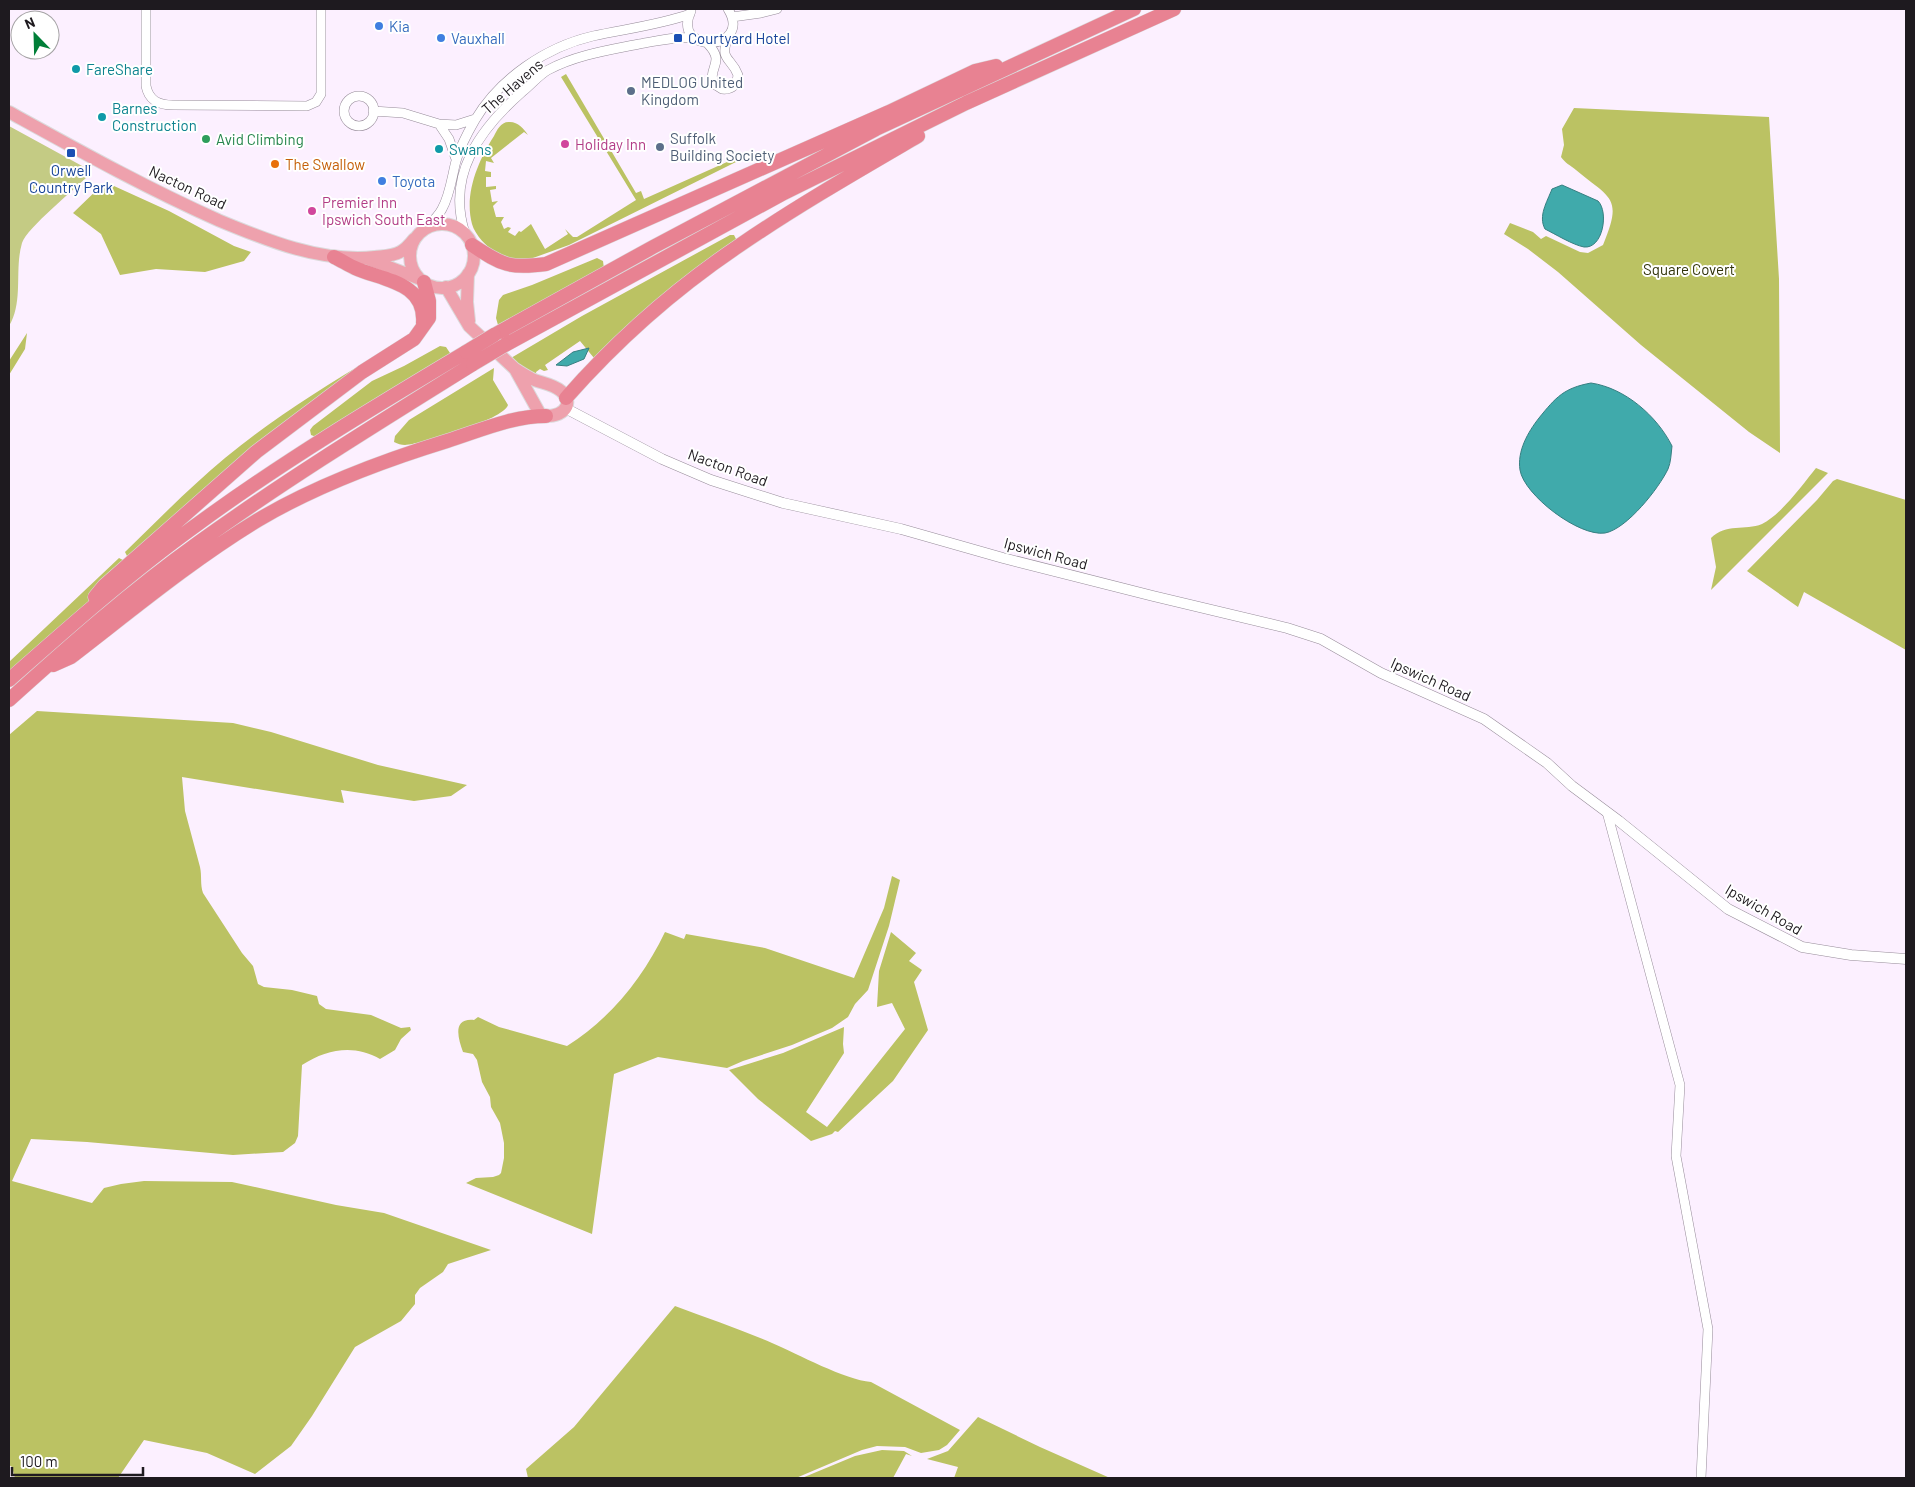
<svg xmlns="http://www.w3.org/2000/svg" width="1915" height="1487" font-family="Barlow,sans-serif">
<rect width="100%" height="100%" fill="#fcf0ff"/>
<path fill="#c4cb84" d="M9,126l75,41 5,8c-14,14 -62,53 -67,68 -8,27 2,58 -13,83z"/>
<path fill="#bbc263" d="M566,74l70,119 5,-2 3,8 92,-41 2,3 -169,84 -36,13 -6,8c-14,-2 -19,-5 -31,-13 -9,-6 -21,-18 -24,-29 -8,-30 6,-63 22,-88 3,-6 7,-15 16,-14 8,0 14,7 18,13l-4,-3 -33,26 3,5 -8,-2 -1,10 6,1v5h-5v10l10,-1v3l-6,1 2,12 6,-1 -5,5 3,11h8l-3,5 3,7 4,-2 3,1 -3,4 7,4 4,-5 2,1 10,-8 14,25 23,-15 -3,-5 8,8h4l59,-37 -75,-123z
M1574,108l195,9 10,162 1,174 -31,-21 -108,-87 -83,-73 -30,-23 -24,-15 6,-11 23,9 8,7 5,-3 34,16 8,1 15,-8c20,-48 8,-46 -27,-75 -6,-5 -11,-7 -15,-13l3,-12 -2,-16z
M103,184l11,2 55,25 65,35 17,6 -7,9 -39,11 -49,-3 -36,6 -19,-41 -28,-21z
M730,235h4l2,4 -3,6 -139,113 -14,-17 -35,24 3,5 -4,1 -4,-2 -4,3 1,6 -31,-17 76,-45z
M597,258l6,3 1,8 -106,56 -2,-7 3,-18 4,-5 29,-10z
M27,333l-2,16 -16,26v-14z
M440,346l6,1 6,9 -133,82 -8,-3 -1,-5 3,-4 59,-45 32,-15z
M374,357l-262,223 -103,96v-14l110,-104 6,3 4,-1 -4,-8c33,-32 65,-65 100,-94 46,-38 97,-70 149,-101z
M494,368l-1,12 15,25c-5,15 -85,39 -103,40 -4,0 -7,-1 -11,-3l1,-6 14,-16z
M1816,468l12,5 -117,117 5,-23 -5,-29c15,-15 34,-7 51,-14 19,-9 41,-40 54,-56z
M1837,479l69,21v150l-102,-58 -6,15 -51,-36 70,-71 16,-19z
M37,711l196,12 38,9 107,33 89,20 -16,11 -37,5 -73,-11 3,13 -162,-26 3,34 15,56c2,9 0,17 3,26l39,60 11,13 5,18 6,3 28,3 25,6 2,8 7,5 45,6 30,13 9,-1 1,3 -10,9 -6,11 -15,9c-26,-15 -53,-10 -78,6l-4,71 -3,7 -12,9 -50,3 -146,-13 -56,-3 -19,42 80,22 12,-15 17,-4 23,-3 88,1 104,23 48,8 107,37 -43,14 -5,8 -23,16 -5,7v9l-14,17 -46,26 -43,69 -21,30 -36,28 -48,-21 -63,-13 -26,38h-103l-3,-11 -3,-2v-730z
M892,876l8,4 -11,46 -19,58 -2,6 -13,14 -7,13 -16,11 -40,17 -49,16 -16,7 -69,-11 -44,17 -22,160 -126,-51 10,-5 17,-1 6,-2 2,-2 3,-15v-15l-4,-20 -9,-16 -1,-10 -8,-15 -5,-22 -4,-6 -10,-2c-5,-14 -11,-34 11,-32l4,-3 21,10 68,19c43,-27 76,-68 98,-114l19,7 2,-5 79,14 89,30 30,-70z
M891,932l25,21 -7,8 13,9 -8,12 14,48 -35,51 -55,51 -3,-1 -3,3 -21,7 -53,-42 -29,-29 54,-17 61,-26 -1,17 1,9 -38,59 21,15 78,-98 -13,-26 -15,4 2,-36z
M675,1306c32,12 65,23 97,37 26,11 73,37 99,39l89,48 -13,15 -8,5 -18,3 -16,-6 -28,-1 -15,4 -66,28h-268l-2,-9 48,-42z
M978,1417l62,30 70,31h-156l4,-11 -31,-8 21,-8z
M882,1450l22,1 8,5 -6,-2 -13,24h-91l53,-22z"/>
<path fill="#40aaab" stroke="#367f81" d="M1562,185l36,16c11,11 5,48 -14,46 -11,-2 -29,-13 -39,-18 -7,-13 2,-27 7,-40z
M589,348l-5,11 -17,7 -11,-1 17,-13z
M1591,383c34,5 66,33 81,63 -1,8 -1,16 -4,23 -9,19 -41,60 -63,64 -26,4 -81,-38 -85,-63 -3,-19 8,-38 19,-52 17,-21 25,-30 52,-35z"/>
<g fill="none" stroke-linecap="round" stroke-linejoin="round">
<g stroke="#978c9a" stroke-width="10">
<path id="minor" d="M146,9v77c3,15 13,19 27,19l134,1 9,-4 5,-8v-85
M691,11c-21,45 63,40 37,-2
M732,17l29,-4 16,-4
M708,44c18,19 -1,23 6,40l8,5c10,1 15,-4 16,-14 -7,-19 -19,-13 -10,-39
M344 111a15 15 0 1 1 30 0a15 15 0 1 1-30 0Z
M373,111l30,2 36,11 17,1 19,-6
M439,124l10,15 7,20
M428,226c5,-5 11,-11 14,-17 8,-14 10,-33 14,-48 4,-14 12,-29 19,-41 25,-42 71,-73 118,-84 32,-7 66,-11 97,-22
M465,233c-19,-58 15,-104 57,-141 9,-7 17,-17 26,-22 28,-15 61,-20 91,-26 19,-3 37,-8 56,-6
M1607,812l73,273 -4,71 32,173 -7,149"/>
</g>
<g stroke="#978c9a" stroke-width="11">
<path id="tertiary" d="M565,408l97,51 49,21 72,23 118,26 102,29 150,38 134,32 34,11 60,34 103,46 63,44 25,23 47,35 109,88 74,38 49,8 55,4"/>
</g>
<g stroke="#dbdadb" stroke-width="14">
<path id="primary" d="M9,112c69,38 137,76 209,108 48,20 103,43 157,37 8,-1 18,-1 25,-5 6,-3 10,-8 14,-13
M410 256a32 32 0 1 1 64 0a32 32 0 1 1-64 0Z
M368,259l52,20
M468,274l-1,28 2,19
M446,287l23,39 46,43 25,45c17,7 38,-8 21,-23 -8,-7 -20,-8 -29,-12 -6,-3 -12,-7 -17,-10"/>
</g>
<g stroke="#dbdadb" stroke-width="15">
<path id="trunk" d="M472,245c30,20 38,24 74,19l343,-152 86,-41 21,-5
M334,257c7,3 14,8 21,11 27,12 71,14 68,55
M494,335l159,-88 223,-118 258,-120
M505,345l277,-151 184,-91 208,-94
M566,398c51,-58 110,-110 174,-153 57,-39 118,-74 178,-109
M95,597l9,-11 152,-134 106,-80 52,-33 15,-21v-17l-5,-19
M53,665l18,-8c61,-47 121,-97 187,-137 59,-35 124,-59 189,-79 32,-10 65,-25 99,-25
M9,680c60,-53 121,-107 186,-154 87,-64 179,-119 271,-174
M9,700c61,-55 122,-109 189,-157 89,-64 182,-121 275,-179"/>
</g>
<use href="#minor" stroke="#fff" stroke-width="9"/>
<use href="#tertiary" stroke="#fff" stroke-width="10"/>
<use href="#primary" stroke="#eea1ad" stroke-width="12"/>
<use href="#trunk" stroke="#e88292" stroke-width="14"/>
<g stroke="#dbdadb" stroke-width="15" stroke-linecap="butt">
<path id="trunk-bridge" d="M466,352l28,-17
M473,364l32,-19"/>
</g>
<use href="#trunk-bridge" stroke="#e88292" stroke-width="14"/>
</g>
<g fill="#3f7fe0" stroke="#fff" stroke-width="2">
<circle cx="379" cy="26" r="5"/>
<circle cx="441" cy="38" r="5"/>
<circle cx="382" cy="181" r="5"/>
</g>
<g fill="#1a4fb4" stroke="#fff" stroke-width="2">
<rect x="673" y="33" width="10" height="10" rx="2.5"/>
<rect x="66" y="148" width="10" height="10" rx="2.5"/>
</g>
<g fill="#0f9aa8" stroke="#fff" stroke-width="2">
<circle cx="76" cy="69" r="5"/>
<circle cx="102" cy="117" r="5"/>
<circle cx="439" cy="149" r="5"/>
</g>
<g fill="#5c6f8a" stroke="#fff" stroke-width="2">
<circle cx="631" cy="91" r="5"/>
<circle cx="660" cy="147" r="5"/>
</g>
<circle fill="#2e9e5b" stroke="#fff" stroke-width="2" cx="206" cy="139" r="5"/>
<g fill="#d1479c" stroke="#fff" stroke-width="2">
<circle cx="565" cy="144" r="5"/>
<circle cx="312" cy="211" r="5"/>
</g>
<circle fill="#e8710a" stroke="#fff" stroke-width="2" cx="275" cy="164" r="5"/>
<g text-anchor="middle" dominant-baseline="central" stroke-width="4" stroke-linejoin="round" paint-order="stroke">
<g font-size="15" fill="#366cbe" stroke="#fff" text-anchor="start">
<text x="389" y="26">Kia</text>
<text x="451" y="38">Vauxhall</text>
<text x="392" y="181">Toyota</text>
</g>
<g font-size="15" fill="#164399" stroke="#fff" text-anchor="start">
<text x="688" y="38">Courtyard Hotel</text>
<text x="71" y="170" text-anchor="middle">Orwell<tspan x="71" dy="17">Country Park</tspan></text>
</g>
<g font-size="15" fill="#0d838f" stroke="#fff" text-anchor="start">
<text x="86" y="69">FareShare</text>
<text x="112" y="108">Barnes<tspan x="112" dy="17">Construction</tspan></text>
<text x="449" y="149">Swans</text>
</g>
<g font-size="15" fill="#4e5e75" stroke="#fff" text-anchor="start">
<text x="641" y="82">MEDLOG United<tspan x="641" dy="17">Kingdom</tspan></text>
<text x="670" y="138">Suffolk<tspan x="670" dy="17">Building Society</tspan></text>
</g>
<g font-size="15" fill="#1e1a1f" stroke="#fff">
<text transform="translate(512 86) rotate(-41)">The Havens</text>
<text transform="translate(188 187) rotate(25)">Nacton Road</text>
<text transform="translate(728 467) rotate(20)">Nacton Road</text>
<text transform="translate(1046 553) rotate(15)">Ipswich Road</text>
<text transform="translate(1431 679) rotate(24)">Ipswich Road</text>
<text transform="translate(1764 909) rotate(30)">Ipswich Road</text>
</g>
<g font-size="15" fill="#27864d" stroke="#fff" text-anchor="start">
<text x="216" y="139">Avid Climbing</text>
</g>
<g font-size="15" fill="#b23c85" stroke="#fff" text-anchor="start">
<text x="575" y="144">Holiday Inn</text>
<text x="322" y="202">Premier Inn<tspan x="322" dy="17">Ipswich South East</tspan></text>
</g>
<g font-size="15" fill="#c56008" stroke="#fff" text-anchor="start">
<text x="285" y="164">The Swallow</text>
</g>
<g font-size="15" fill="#31330a" stroke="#fff">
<text x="1689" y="269">Square Covert</text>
</g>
</g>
<rect width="1915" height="1487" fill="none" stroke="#1e1a1f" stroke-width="20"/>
<g transform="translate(35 35) rotate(337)"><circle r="24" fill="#ffffff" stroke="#a5a3a5"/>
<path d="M0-4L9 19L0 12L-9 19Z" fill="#007f38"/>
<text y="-8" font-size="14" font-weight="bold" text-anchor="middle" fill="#1e1a1f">N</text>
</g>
<path d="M12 1467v8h131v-8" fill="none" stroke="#1e1a1f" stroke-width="2.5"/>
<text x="20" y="1467" font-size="15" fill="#1e1a1f" stroke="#ffffff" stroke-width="4" paint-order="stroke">100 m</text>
</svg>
